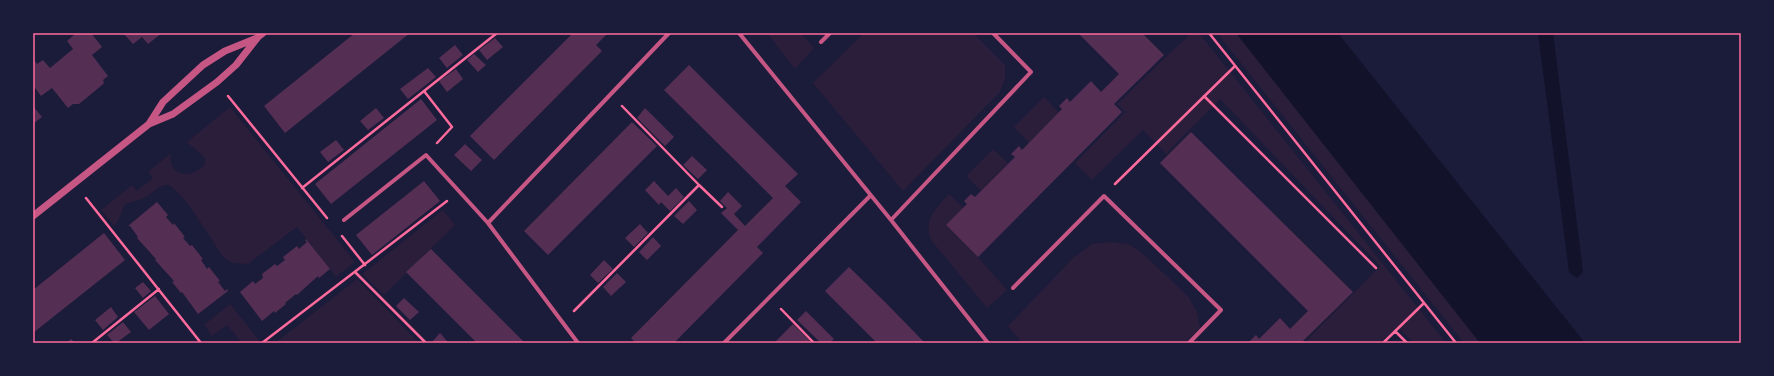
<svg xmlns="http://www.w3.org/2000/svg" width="1774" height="376" font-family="'PT Sans',sans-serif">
<rect width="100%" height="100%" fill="#1b1b3a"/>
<path fill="#2a1e3b" d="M767,33h34l13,15 -19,21z
M864,33h109l32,32v14l-5,13 -97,99 -90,-108z
M1191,33h8l247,310h-32l-16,-16 -19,16h-72l-2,-1 75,-76 -160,-167 -54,55 -23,-24 -51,50 -17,-17 50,-51 -8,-8z
M1217,33h19l244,310h-16z
M1044,97l15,16 -30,30 -15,-16z
M230,107l125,155 -19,15 -39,-50 -49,37 -16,-1 -8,-5c-9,-13 -44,-72 -57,-73 -8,0 -14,8 -21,12 -6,3 -14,5 -21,7l-7,17 -4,5 -13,-16 31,-25 5,6 16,-13 -5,-6 23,-19c-4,25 21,26 34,11v-6l-18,-16z
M993,149l15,14 -27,28 -15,-15z
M949,194l15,14 -18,18 32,31 29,33 -20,18 -56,-68c-8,-22 5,-31 18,-46z
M443,210l12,15 -71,70 -22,-21z
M1111,242l17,2 12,7 48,45 9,16 3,16 -15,15h-163l-14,-17 65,-68 19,-14z
M357,279l62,64h-144z
M230,304l29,36 -4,3h-13l-15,-18 -15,11 -8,-11z"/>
<path fill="#12122b" d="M1236,33h102l247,310h-105z
M1538,33h15l30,239 -6,6 -8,-6z"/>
<path fill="#542f53" d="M76,33h15l11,14 -10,8 16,21 -5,4 1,3 -2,2 -12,10 -11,9h-6l-5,4 -16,-20 -11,8 -8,-11v-26l4,5 6,-4 7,8 23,-19 -6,-8z
M123,33h39l-14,11 -6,-7 -9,7z
M355,33h55l-125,100 -21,-27z
M573,33h35l-12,12 6,6 -108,109 -24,-24z
M1078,33h64l22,22 -50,49 8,8 -144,145 -32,-32 21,-21 -3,-3 7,-7 4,3 40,-40 -4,-3 8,-8 3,4 40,-41 -3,-3 8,-8 3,4 21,-21 10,11 18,-18z
M495,38l8,9 -16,13 -8,-10z
M455,45l8,10 -16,13 -8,-10z
M474,54l12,11 -8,7 -11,-12z
M689,65l109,109 -13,12 16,16 -44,45 6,6 -89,90h-38l-5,-5 107,-108 -17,-17 6,-5 -7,-7 8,-9 14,14 -8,8 11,12 28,-28 -109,-108z
M428,68l8,9 -28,22 -8,-10z
M456,69l7,10 -16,13 -8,-11z
M421,99l16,21 -106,84 -16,-20z
M33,106l9,11 -9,7z
M376,108l8,10 -16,12 -8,-9z
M645,108l29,29 -9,9 -28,-28z
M632,122l25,24 -109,109 -24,-24z
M1191,132l162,160 -50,49 2,2h-57l8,-8 3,4 21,-21 10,11 18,-18 -148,-148z
M336,140l8,10 -16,12 -8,-10z
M465,144l17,16 -11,11 -17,-16z
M692,156l15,14 -9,9 -15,-14z
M424,181l16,20 -68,54 -16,-20z
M654,181l14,15 8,-8 8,9 -14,14 -9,-9 -2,3 -14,-15z
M689,201l8,9 -14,14 -9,-8z
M157,202l11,13 -2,2 7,8 1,-2 11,14 -2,1 7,8 2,-1 11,14 -2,1 6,9 2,-2 11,14 -2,1 7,9 2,-2 1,2 -30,23 -16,-22 -1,1 -9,-11 2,-1 -19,-21 1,-1 -19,-21 1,-1 -8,-11h-2z
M640,224l8,9 -14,14 -9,-9z
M104,233l21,27 -92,73v-43z
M653,237l8,9 -14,14 -8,-8z
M306,239l24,30 -11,9 -1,-2 -21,19 -1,-1 -11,9 1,1 -11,9 -1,-2 -12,10 -22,-29 13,-11 2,3 8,-6 -1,-4 13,-10 2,2 8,-6 -2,-3 14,-11 2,3 8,-7 -2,-2z
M431,249l94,94h-48l-71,-71z
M604,260l9,9 -15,14 -8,-8z
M849,267l37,36 39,40h-48l-52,-52z
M617,273l9,9 -15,14 -8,-9z
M143,282l8,9 -8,7 -8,-10z
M155,296l14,18 -20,16 -15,-18z
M404,298l15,14 -9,8 -14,-14z
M111,307l7,10 -15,13 -8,-10z
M806,311l28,28 -4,4h-9l-24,-23z
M123,322l8,10 -15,11h-2l-7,-8z
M793,324l19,19h-38z
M440,333l7,8 3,2 -18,-1z
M71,339l4,4h-8z"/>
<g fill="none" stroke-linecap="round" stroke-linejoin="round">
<path stroke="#ff6b9d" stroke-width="2.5" d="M1209,33l247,310
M424,91l28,36 -15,16
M228,96l99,122
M1204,96l172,172
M1115,184l120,-118
M699,185l23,22
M302,188l195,-155
M86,198l115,145
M342,236l23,29
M355,272l71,71
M781,309l33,34
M574,311l125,-126 -77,-79
M1395,331l12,12
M92,343l67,-54
M262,343l185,-142
M1383,343l41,-40"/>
<path stroke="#c65784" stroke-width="4" d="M739,33l152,187 97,123
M821,42l9,-9
M344,220l82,-65 62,68 90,120
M891,220l140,-148 -38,-39
M488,223l181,-190
M1013,288l91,-92 117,114 -32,33
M724,343l146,-147"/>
<path stroke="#c65784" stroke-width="7" d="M149,124l14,-22 40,-37 22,-14 32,-13
M33,216l116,-92 24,-10 44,-32 19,-17 22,-28 5,-4"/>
</g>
<rect width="1774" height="376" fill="none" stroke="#1b1b3a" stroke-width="68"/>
<rect x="34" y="34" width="1706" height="308" fill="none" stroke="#ff6b9d" stroke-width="1.5"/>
</svg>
